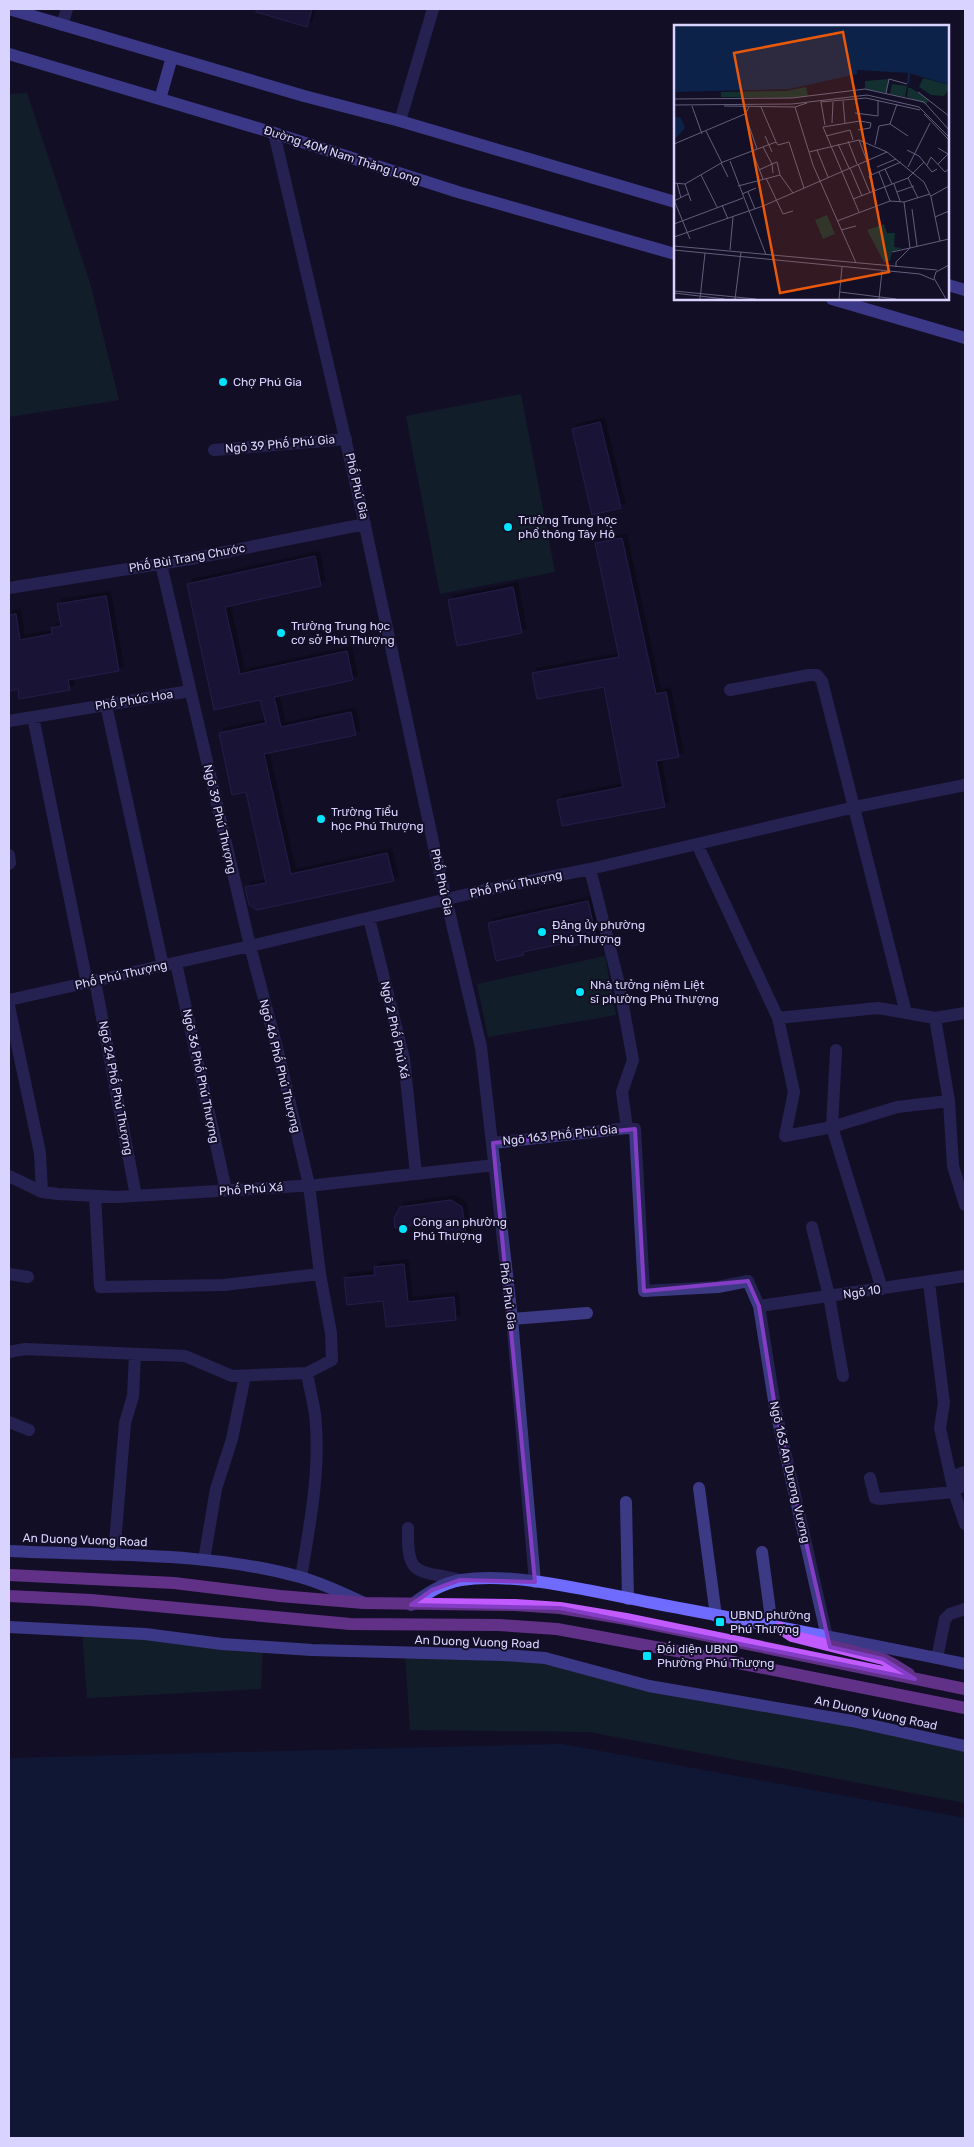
<svg xmlns="http://www.w3.org/2000/svg" width="974" height="2147" font-family="Rubik,sans-serif">
<defs>
<filter id="shadow"><feDropShadow dx="4.5" dy="-4.5" stdDeviation="0" flood-color="#0009"/></filter>
</defs>
<rect width="100%" height="100%" fill="#130f26"/>
<path fill="#12302f" d="M27,93l63,190 29,117 -110,17v-323z
M521,394l34,178 -115,22 -34,-178z
M605,956l11,59 -128,22 -11,-53z
M82,1631l181,16 -2,42 -174,9z
M405,1653l140,5 420,90v55l-375,-71 -180,-2z"/>
<path fill="#0c2248" d="M562,1744l403,74v320h-956v-380z"/>
<path fill="#241b47" stroke="#3b2d73" filter="url(#shadow)" d="M256,9h56l-5,18 -51,-15z
M600,422l21,86 -29,7 -20,-86z
M622,538l34,156 10,-2 13,65 -23,4 9,46 -103,19 -5,-26 66,-13 -19,-100 -67,12 -5,-26 87,-16 -24,-114z
M315,556l6,30 -96,21 15,67 107,-23 6,29 -79,17 7,30 70,-15 5,23 -92,19 27,120 96,-21 7,28 -137,29 -8,-5 -4,-18 21,-4 -20,-91 -14,3 -13,-62 47,-10 -6,-23 -46,10 -27,-126z
M513,587l9,46 -65,13 -9,-46z
M106,596l13,75 -51,9 2,10 -51,9 -1,-10 -9,2v-76l7,-1 4,26 32,-6 -1,-6 10,-2 -4,-22z
M588,901l9,40 -26,5 -1,-4 -47,10 1,3 -28,6 -8,-38z
M451,1200l11,7 5,32 -21,3 -3,-21 -48,7 -1,-10 6,-11z
M404,1264l4,38 46,-5 2,23 -70,7 -3,-26 -36,4 -3,-27 31,-3 -1,-8z"/>
<g fill="none" stroke-linecap="round" stroke-linejoin="round">
<path stroke="#3d3a85" stroke-width="12" d="M62,25l5,-16
M400,121l33,-112
M274,133l85,365 77,358 45,191 31,272 23,263
M214,450l132,-11
M9,588l181,-29 175,-35
M730,690l79,-15h8l5,6 84,332
M106,705l57,261
M33,717l54,266
M9,721l181,-30
M697,844l81,174 16,74 -9,44 47,-9 50,162
M9,855l1,8 -1,1
M590,869l29,115 14,76 -11,32 5,36
M369,918l35,141 12,115
M176,963l50,227
M95,981l41,215
M9,1000l241,-54 235,-56 105,-21 265,-62 110,-22
M9,1006l31,147 2,39
M778,1018l100,-10 57,10 30,-5
M935,1018l14,83 4,65 12,39
M836,1050l-4,77 65,-20 52,-6
M493,1143l134,-15 8,1 9,162 74,-4 30,-6 11,25 16,101 52,230
M9,1176l33,16 16,2 59,3 200,-12 178,-20
M95,1196l5,91 124,-2 96,-11
M812,1227l17,69 14,80
M9,1274l19,3
M929,1283l15,120 -4,25 14,64 11,32
M759,1306l206,-30
M512,1319l75,-6
M9,1352l16,-3 160,7 47,20 75,-3 25,-13 -1,-27 -11,-59 -11,-89 -32,-137 -27,-102 -89,-382
M9,1422l20,8
M870,1478l5,20 4,1 75,-7
M699,1488l17,128
M957,1488h2v-14l6,-2
M626,1502l2,97
M408,1528c-1,51 9,41 52,52
M762,1552l10,74
M114,1555l11,-132 8,-27 2,-41
M204,1560l12,-71 16,-50 13,-63
M301,1577c9,-53 20,-109 14,-163 -2,-14 -6,-28 -8,-41
M937,1658l8,-39 5,-5 15,-5"/>
<path stroke="#6f6bff" stroke-width="12" d="M9,9l295,87 96,25 275,81
M9,54l265,79 184,59 217,62
M160,99l12,-42
M948,285l17,5
M832,299l133,39
M9,1551c96,5 197,0 291,26 22,6 43,16 64,26
M411,1605c15,-11 31,-22 50,-25 54,-9 137,13 192,23 104,20 209,39 312,61
M9,1627l136,7 77,10 90,6 191,5 42,3 104,28 203,35 113,25"/>
<path stroke="#c25bff" stroke-width="12" d="M9,1575l165,8 106,13 84,7 151,2 45,3 66,11 339,70
M9,1596l82,4 259,24 149,1 58,4 136,25 272,54
M780,1628l12,8 91,23 10,5 16,10"/>
</g>
<path d="M0 0H974V2147H0ZM635,1129l9,162 104,-10 11,25 16,101 55,240 53,12 32,20 -355,-71 -149,-3 21,-15 28,-10 75,2 -42,-439z" fill="#130f26" fill-opacity=".55" fill-rule="evenodd"/>
<path fill="none" stroke="#843dc5" stroke-width="4" stroke-linejoin="round" d="M635,1129l9,162 104,-10 11,25 16,101 55,240 53,12 32,20 -355,-71 -149,-3 21,-15 28,-10 75,2 -42,-439z"/>
<g fill="#00e5ff" stroke="#130f26" stroke-width="2">
<circle cx="223" cy="382" r="5"/>
<circle cx="508" cy="527" r="5"/>
<circle cx="281" cy="633" r="5"/>
<circle cx="321" cy="819" r="5"/>
<circle cx="542" cy="932" r="5"/>
<circle cx="580" cy="992" r="5"/>
<circle cx="403" cy="1229" r="5"/>
<rect x="715" y="1617" width="10" height="10" rx="2.5"/>
<rect x="642" y="1651" width="10" height="10" rx="2.5"/>
</g>
<g text-anchor="middle" dominant-baseline="central" stroke-width="4" stroke-linejoin="round" paint-order="stroke">
<g font-size="12" fill="#d9d4ff" stroke="#130f26">
<text transform="translate(342 155) rotate(18)">Đường 40M Nam Thăng Long</text>
<text transform="translate(280 444) rotate(-5)">Ngõ 39 Phố Phú Gia</text>
<text transform="translate(357 486) rotate(77)">Phố Phú Gia</text>
<text transform="translate(187 558) rotate(-10)">Phố Bùi Trang Chước</text>
<text transform="translate(134 700) rotate(-9)">Phố Phúc Hoa</text>
<text transform="translate(220 819) rotate(77)">Ngõ 39 Phú Thượng</text>
<text transform="translate(442 882) rotate(78)">Phố Phú Gia</text>
<text transform="translate(516 884) rotate(-12)">Phố Phú Thượng</text>
<text transform="translate(121 975) rotate(-13)">Phố Phú Thượng</text>
<text transform="translate(395 1030) rotate(78)">Ngõ 2 Phố Phú Xá</text>
<text transform="translate(280 1066) rotate(76)">Ngõ 46 Phố Phú Thượng</text>
<text transform="translate(201 1076) rotate(78)">Ngõ 36 Phố Phú Thượng</text>
<text transform="translate(116 1088) rotate(79)">Ngõ 24 Phố Phú Thượng</text>
<text transform="translate(560 1135) rotate(-6)">Ngõ 163 Phố Phú Gia</text>
<text transform="translate(251 1189) rotate(-4)">Phố Phú Xá</text>
<text transform="translate(862 1292) rotate(-8)">Ngõ 10</text>
<text transform="translate(508 1296) rotate(83)">Phố Phú Gia</text>
<text transform="translate(790 1472) rotate(77)">Ngõ 163 An Dương Vương</text>
<text transform="translate(85 1540) rotate(2)">An Duong Vuong Road</text>
<text transform="translate(477 1642) rotate(2)">An Duong Vuong Road</text>
<text transform="translate(876 1713) rotate(12)">An Duong Vuong Road</text>
</g>
<g font-size="12" fill="#d9d4ff" stroke="#130f26" text-anchor="start">
<text x="233" y="382">Chợ Phú Gia</text>
<text x="518" y="520">Trường Trung học<tspan x="518" dy="14">phổ thông Tây Hồ</tspan></text>
<text x="291" y="626">Trường Trung học<tspan x="291" dy="14">cơ sở Phú Thượng</tspan></text>
<text x="331" y="812">Trường Tiểu<tspan x="331" dy="14">học Phú Thượng</tspan></text>
<text x="552" y="925">Đảng ủy phường<tspan x="552" dy="14">Phú Thượng</tspan></text>
<text x="590" y="985">Nhà tưởng niệm Liệt<tspan x="590" dy="14">sĩ phường Phú Thượng</tspan></text>
<text x="413" y="1222">Công an phường<tspan x="413" dy="14">Phú Thượng</tspan></text>
<text x="730" y="1615">UBND phường<tspan x="730" dy="14">Phú Thượng</tspan></text>
<text x="657" y="1649">Đối diện UBND<tspan x="657" dy="14">Phường Phú Thượng</tspan></text>
</g>
</g>
<g transform="translate(674 25)">
<rect width="275" height="275" fill="#130f26"/>
<path d="M249,53l26,7v5l-5,6 -13,-1 -12,-8zM215,54l-3,14 -21,-4v-8zM218,59l15,2 -2,11 -15,-3zM132,62l2,9 -16,2 -71,-1v-5l65,-1zM234,63h3l18,12 -3,4 -19,-7zM153,190l8,19 -12,5 -8,-19zM210,199l3,9h8l-1,14 8,1 -10,4 -2,9 -6,1 -17,-32z" fill="#12302f"/>
<path d="M0,1h275v59l-40,-12 -52,-3v4l-68,15 -115,3zM1,92l6,1 4,10 -8,9h-3z" fill="#0c2248"/>
<path fill="none" stroke="#0c2248" stroke-width="2.5" d="M234,59l6,-58"/>
<path fill="none" stroke="#625e7d" stroke-width="1" d="M244,67l31,24M212,68l3,-14 18,5M0,74l118,-1 73,-9 59,13 25,28M169,76l2,22M146,77l46,-4 54,12M147,77l4,23M0,80l118,-1 75,-9 52,12 30,30M18,81l10,28M50,81l71,1 12,-4M87,82l15,35M121,82l18,58 43,98M181,88l23,3v-16M71,89l12,35M250,89l25,26M158,98l1,-21M216,99l18,12M184,105l12,-2 1,-5 -11,-2 -37,6 36,85M32,106l16,32M91,111l7,16M152,111l24,-6 3,10M185,115l13,35M174,116l9,23M0,119l71,-30 4,-7M164,119l11,24M201,120l4,-19 11,-2 7,-20M89,122l9,17 5,-2 3,13 13,18M264,123l10,6 -10,10M143,125l11,27M233,125l12,6 13,16 5,-3M78,126l11,28M135,127l50,-12 28,12 37,30 7,15 9,44M56,136l36,94M47,138l7,14M184,139l12,29M253,140l4,-8 14,15 4,-3M203,142l19,-8M234,142l22,-44M176,143l12,28M211,144l7,15M85,145l13,-6 1,9M205,147l11,29M27,150l16,32M92,153l17,36 10,-3M234,153l10,20M0,158l11,1 38,-22 53,-20 2,3 11,-3 15,46M3,158l4,15M11,159l6,17M220,159l6,17M64,161l42,-11M201,166l-6,-15 32,-14M74,167l7,17M223,167l17,-6M68,169l14,-6M257,171l18,-10M179,174l55,-21 16,-16M0,175l16,39M0,176l14,-7M48,180l6,14M238,184l5,37M261,192l14,-6M163,196l53,-20 14,1 26,-8M0,199l69,-26M167,205l15,-4M0,212l89,-31 124,-54M0,221l263,24M0,225l246,24 14,6M56,225l3,-33M218,227l18,-4 -6,-46M222,242v-5l14,-14 39,-9M0,266l82,8M166,267l56,7M0,268l51,6M26,274l5,-46M61,274l6,-47M165,274l3,-32M205,274l3,-28M272,274l-12,-21 2,-6 13,-7"/>
<path fill="#e8590c" fill-opacity="0.15" stroke="#e8590c" stroke-width="2.5" d="M169,7l46,240 -109,21 -46,-240z"/>
<rect width="275" height="275" fill="none" stroke="#d9d4ff" stroke-width="2.5"/>
</g>
<rect width="974" height="2147" fill="none" stroke="#d9d4ff" stroke-width="20"/>
</svg>
